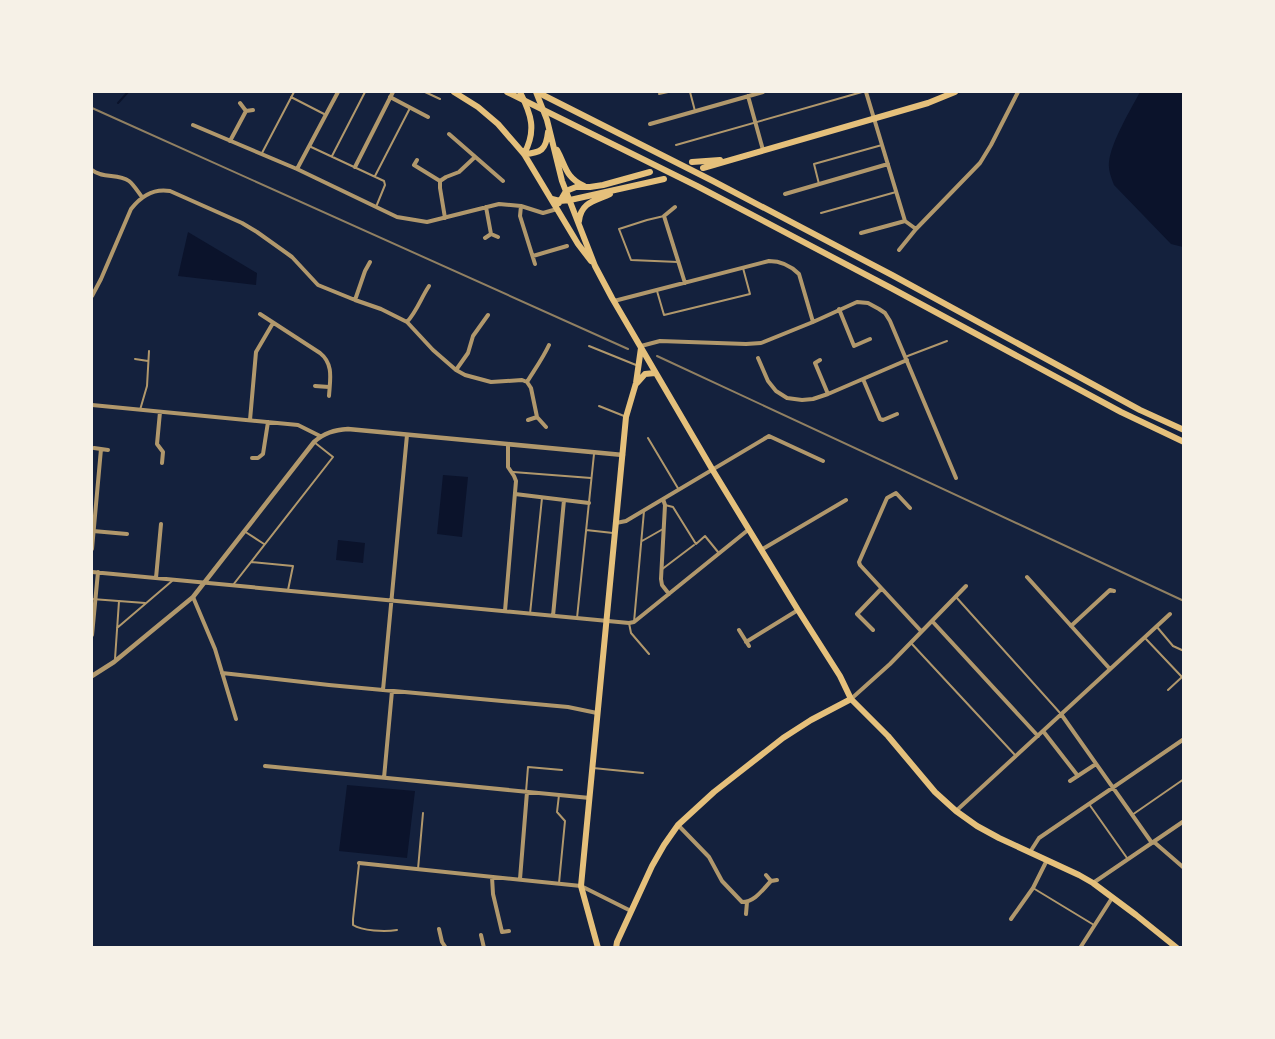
<svg xmlns="http://www.w3.org/2000/svg" width="1275" height="1039" font-family="Roboto,sans-serif">
<rect width="100%" height="100%" fill="#14213d"/>
<path fill="#0b132b" d="M1140,92h43v155l-12,-3 -57,-59c-3,-8 -6,-15 -5,-23 2,-20 22,-53 31,-70z
M188,232l69,41 -1,12 -78,-9z
M443,475l25,2 -6,60 -25,-3z
M338,540l27,3 -2,20 -27,-3z
M347,785l68,6 -8,67 -68,-7z"/>
<g fill="none" stroke-linecap="round" stroke-linejoin="round">
<path stroke="#0b132b" stroke-width="2" d="M118,103l10,-11"/>
<path stroke="#b1986c" stroke-width="2" d="M425,92l15,7
M690,92l5,19
M659,94l9,-2
M291,97l35,18
M676,145l186,-53
M309,146l75,35 1,4 -9,22
M262,153l32,-61
M332,156l33,-64
M375,176l35,-68
M819,184l-5,-20 68,-19
M821,213l75,-21
M664,216l-17,4 -28,9 12,31 47,2
M657,291l7,24 86,-21 -7,-26
M589,346l47,19
M905,357l42,-16
M135,359l13,2
M599,406l25,10
M140,410l7,-24 2,-35
M648,438l31,52
M513,472l78,6
M665,505l8,2 23,37 9,-8 13,16
M586,530l27,3
M244,531l20,13
M642,541l21,-12
M251,562l42,4 -5,24
M661,570l33,-25
M233,585l100,-128 -19,-15
M956,597l105,117
M92,599l53,4
M530,614l12,-116
M577,618l17,-164
M634,622l10,-111
M629,623l2,10 18,21
M1157,627l16,19 11,5
M117,628l55,-47
M1146,639l36,38 -14,13
M911,643l104,112
M115,659l4,-58
M593,768l50,5
M526,792l2,-25 34,3
M1089,804l38,54
M1132,815l52,-36
M359,864l-6,55v6c9,6 32,7 44,5
M418,869l5,-56
M559,883l6,-62 -8,-9 2,-17
M1033,888l61,37"/>
<path stroke="#b1986c" stroke-width="4" d="M866,92l39,129 11,8
M748,96l15,54
M390,97l38,20
M240,103l6,8 7,-1
M650,124l113,-32
M193,125l104,44 100,48 30,5 72,-18 22,2 22,7 14,-4
M449,134l54,47
M230,141l16,-30
M417,160l-3,5 26,16
M355,167l38,-75
M297,169l41,-77
M92,170c11,9 26,3 37,11 5,4 9,11 13,16
M785,194l103,-30
M521,206l-1,10 15,48
M486,207l5,27
M675,207l-11,9 21,67
M445,218l-5,-30v-7l6,-4 13,-5 16,-15
M861,233l44,-12
M485,238l6,-4 7,3
M899,250l17,-21 64,-66 11,-18 27,-53
M533,256l34,-10
M92,296l9,-17 30,-70c10,-13 22,-21 39,-18l72,32 15,9 35,25 26,28 37,15 26,9 26,13 26,28 23,20 9,5 26,7 31,-2 5,2 4,6 6,29
M355,300l10,-29 5,-9
M614,301l155,-40c11,0 22,5 30,13l14,48
M839,309l15,37 16,-7
M260,314l60,39c14,11 10,27 9,43
M407,322c10,-11 14,-24 22,-36
M641,346l19,-5 86,3 15,-1 52,-21 44,-20 11,1 11,6 6,4 5,8 66,157
M758,358l10,23 8,10 11,7 15,2 11,-1 15,-5 79,-34
M820,360l-5,3 13,31
M456,370l12,-17 5,-17 15,-21
M863,379l17,40 3,1 14,-6
M527,382c8,-13 16,-24 22,-37
M315,386l14,1
M92,405l206,20 22,11
M160,412l-3,32 6,8 -1,11
M250,420l6,-68 17,-29
M528,420l9,-3 9,10
M94,448l14,2
M252,458h6l5,-4 5,-32
M515,494l74,9
M663,499l2,6 -4,74 1,6 7,9
M910,508l-14,-15 -9,5 -28,64 1,3 61,66
M616,523l10,-2 143,-85 54,25
M93,531l34,3
M92,549l9,-100
M761,550l85,-50
M92,572l537,51 5,-1 114,-92
M1027,577l83,92
M156,578l5,-54
M193,597l22,52 21,70
M505,611l11,-130 -2,-5 -6,-9v-23
M553,616l11,-116
M932,621l106,115
M1071,626l39,-36 4,1
M739,630l10,16
M873,630l-16,-16 24,-25
M92,635l6,-63
M746,642l52,-32
M222,673l107,12 239,22 29,6
M383,690l24,-255
M851,699l39,-35 76,-78
M1061,714l91,129
M1043,731l35,45
M265,766l325,32
M384,778l8,-87
M1070,781l26,-17
M956,811l214,-197
M678,825l31,32 13,24 20,21c13,0 21,-13 29,-21
M1154,842l30,26
M1030,852l9,-14 145,-99
M359,863l222,23 50,25
M766,875l5,6 6,-1
M492,877l1,17 9,38 7,-1
M520,879l7,-87
M1093,883l91,-62
M746,914l1,-12
M1011,919l22,-31 14,-28
M439,929l3,13 4,6
M481,935l3,13
M1080,948l32,-50"/>
<path stroke="#b1986c" stroke-width="4.5" d="M92,676l22,-14 79,-65 121,-155c10,-9 20,-12 34,-13l275,26"/>
<path stroke="#e5c07b" stroke-width="6" d="M454,92l24,15 20,17 26,30 54,90 13,17
M520,92c11,22 17,38 4,62
M536,92l11,28 15,61 33,85 17,32 100,171 86,141 42,66 11,23 37,37 47,56 21,19 21,15 22,12 80,37 14,8 43,32 41,33
M557,150c9,16 8,27 27,36
M524,154c17,-1 22,-4 24,-22
M692,162l28,-2
M703,168l225,-65 27,-11
M552,199l8,2 10,-1 94,-21
M559,203l7,-12 10,-4h14l13,-2 47,-13
M579,221c2,-19 16,-20 31,-27
M637,383l8,-9 10,-1
M598,948l-17,-62 45,-469 10,-34 5,-35
M616,948l1,-6 35,-76 12,-21 14,-20 36,-33 69,-54 28,-18 40,-21"/>
<path stroke="#e5c07b" stroke-width="6" d="M507,92l190,94 194,102 230,124 63,30
M537,92l176,89 179,94 248,135 44,20"/>
<path stroke="#918062" stroke-width="2" d="M92,108l536,241
M657,356l527,245"/>
</g>
<rect width="1275" height="1039" fill="none" stroke="#f6f1e7" stroke-width="186"/>
</svg>
